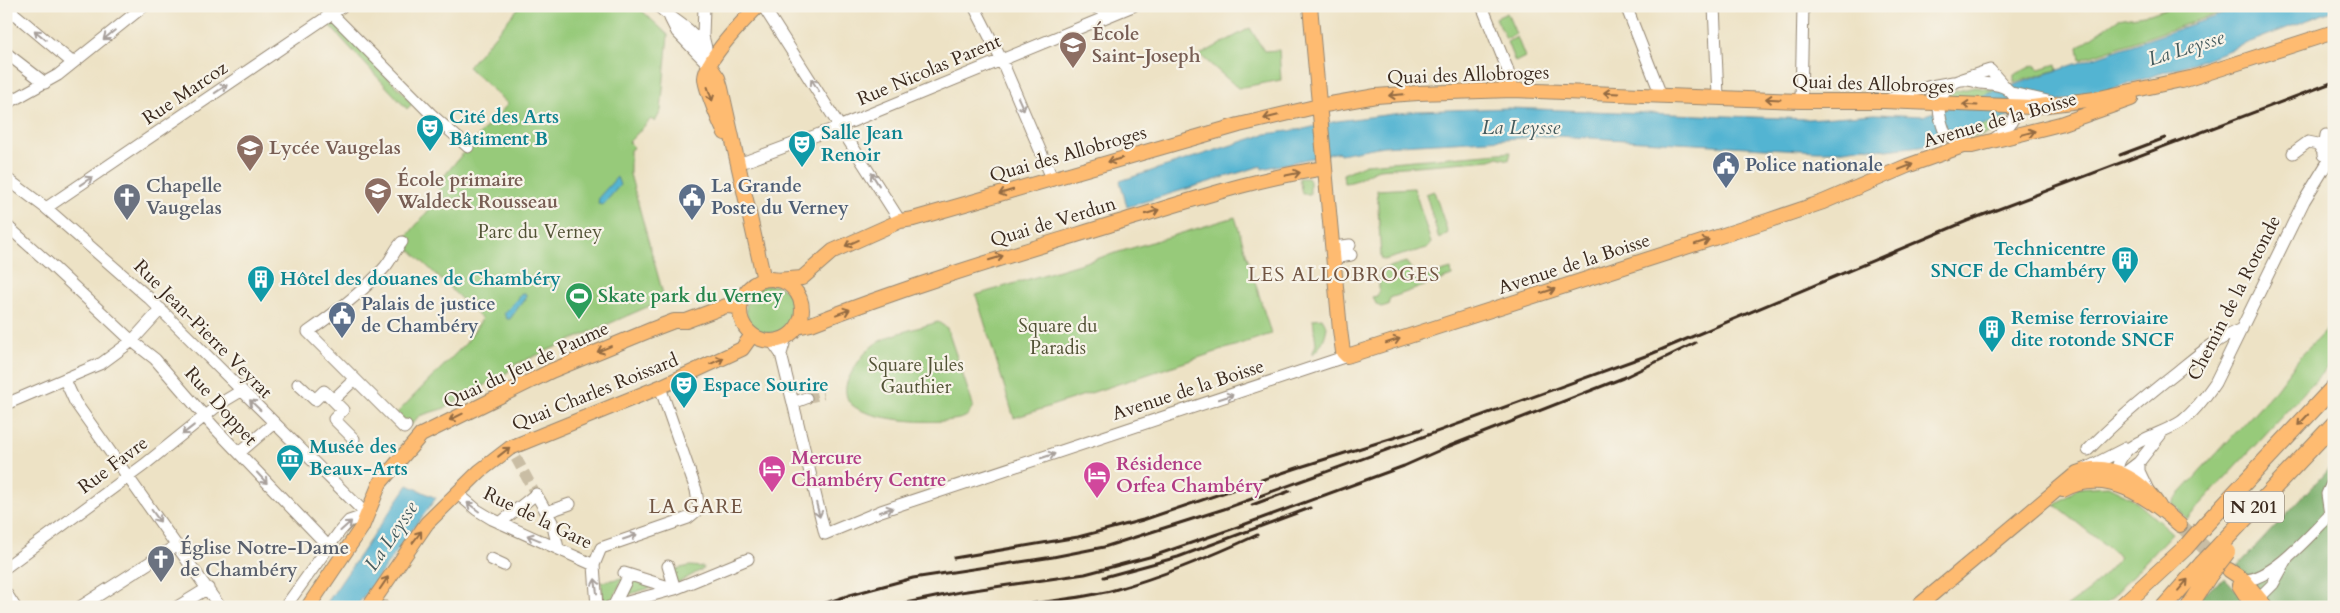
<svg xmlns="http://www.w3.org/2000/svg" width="2340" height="613" font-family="Cardo,serif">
<rect width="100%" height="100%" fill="#f7f3e8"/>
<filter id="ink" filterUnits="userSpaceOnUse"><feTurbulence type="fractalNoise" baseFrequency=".02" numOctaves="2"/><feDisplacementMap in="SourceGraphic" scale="10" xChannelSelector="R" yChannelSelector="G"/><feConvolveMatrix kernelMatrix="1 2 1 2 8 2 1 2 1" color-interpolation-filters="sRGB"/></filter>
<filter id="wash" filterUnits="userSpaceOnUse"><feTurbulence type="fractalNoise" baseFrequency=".0096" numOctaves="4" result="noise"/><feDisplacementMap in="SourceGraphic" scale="20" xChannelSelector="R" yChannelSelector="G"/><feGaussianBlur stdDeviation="1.12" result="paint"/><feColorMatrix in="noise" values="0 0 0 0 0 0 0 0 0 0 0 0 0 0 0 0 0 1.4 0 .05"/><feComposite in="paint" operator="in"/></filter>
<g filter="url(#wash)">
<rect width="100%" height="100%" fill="#ede2c5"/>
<path fill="#97ca7a" stroke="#697a4c" d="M520,6h117l31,29 -7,76 -6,11 -4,-3 -22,23 5,5 -4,3v24l33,120 -2,7 -149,65 -4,6 -63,36 -26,8 -9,10 -13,-13 69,-70 16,-24 -80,-77 41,-49 -7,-7 32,-39 40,-43 -40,-37z
M2173,6h68l-161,54 -2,-13 40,-28 32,-5z
M1507,13l9,21 -10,5 -10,-21z
M334,21l79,82 -6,6 -78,-84z
M1250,28l14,23 15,-1 2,30 -43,8 -38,-33z
M1517,37l8,20 -10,5 -8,-20z
M2056,64l1,6 -43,13v-8l20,-10 6,4z
M1975,87l21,3 9,9h-59l2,-6z
M2003,117l4,3c-15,15 -37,24 -56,12z
M1511,152l-2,8 -11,-3 -7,3 -112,9c-16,5 -18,13 -35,14l-1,-9 23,-10z
M1299,178h9l2,3v13h-8z
M1414,188l17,55 -4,5 -43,12 -3,-2 -4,-68z
M1434,191l14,42 -9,6 -13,-45z
M1235,217l36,117 -257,84 -38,-123z
M1406,262l6,8 3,10 36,-11 1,7 -62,22 -2,7 -7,2 -4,-2 -5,-8 5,-1 2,-4v-22z
M746 309a24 24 0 1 1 48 0a24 24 0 1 1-48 0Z
M1322,318l5,9c-2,12 -6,20 -15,28l4,-11 -3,-25z
M938,322l9,6 26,77c-2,5 -3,9 -8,12 -20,9 -106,5 -117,-17 -5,-11 -1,-19 4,-28 6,-11 17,-26 28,-31 17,-9 39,-13 58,-19z
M2334,322v38l-147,159 -15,-17 104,-113 24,-32z
M2108,486l24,12 40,35 -69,74h-37l25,-18 29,-32 -65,-52 23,-17z
M690,566l13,1v2l-27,15 -5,-14z
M623,578l-10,21 -9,3 -3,-20z
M630,579l23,8 -32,10z"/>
<path fill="#79ae6a" stroke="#5a6c44" d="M2334,463v144h-64l-34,-39z
M2225,578l27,29h-68z"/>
<path fill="#53b4d2" stroke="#476f78" d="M2246,6h88v4l-123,47 -122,40 -22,2 -136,42 -3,4 -41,5 -22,-3 -28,4h-20l-261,-15 -173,10 -43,8 -1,-2 -77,17 -1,-3 -134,41 -7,-26 146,-47 38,-5 33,-8 80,-10 91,-3 300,11 67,-5 48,2z
M617,177l3,8 -17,20 -5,-1 1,-7z
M522,293l4,1v3l-16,22h-3l-3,-5z
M408,485l28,13 -80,109h-32z"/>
</g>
<g filter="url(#ink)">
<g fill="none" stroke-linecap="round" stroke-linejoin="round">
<path stroke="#c9bda4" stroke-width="11" stroke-dasharray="11 5.5" stroke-linecap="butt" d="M806,398l17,-4
M516,458l18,33
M376,604l18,3"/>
<path stroke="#c9bda4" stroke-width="14" stroke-dasharray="14 7" stroke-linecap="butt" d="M2180,525l39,36"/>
<g stroke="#948672" stroke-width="13">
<path id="minor" d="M324,6l107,108 37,33
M658,6c13,13 32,21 42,37 4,6 6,15 9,22
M704,6l-1,30 3,12
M763,6l137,215
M974,6l27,53 51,119
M1093,6l18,9
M1482,6l25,62 6,22
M1626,6l33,84 -1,5
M1714,6l4,90
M6,7l67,56
M670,18l7,14 29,30
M6,53l39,30
M1962,79l28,-9 16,18
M2012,93l40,9
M1889,99l42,-13 22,-4
M1801,101l2,-95
M6,104l52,-29 86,-69
M1963,146l-18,-13c-7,-18 -11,-36 7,-49 3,-2 7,-4 10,-4 6,-1 14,2 19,3 9,1 20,1 26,6 22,16 2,40 -13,50
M2293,153l15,-11 10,2 5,8
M2323,155l3,-20
M737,162l10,-1 94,-35 292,-120
M6,178l40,30 103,90 218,217 -18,6 -9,10 -55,76
M46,208l297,-202
M6,225l46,41 80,75 23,18 58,67 116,121
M402,242c-7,7 -10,17 -17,25 -22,25 -50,46 -77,65l96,96 2,-2
M1332,247l18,-2
M1333,258l18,-3
M772,341l9,13 44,180 56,-23 466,-155
M781,354l5,-17
M65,380l10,22 145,205
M298,384l17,16 9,-9 19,19 -9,9 20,20
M333,400l22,-21
M793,403l13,-5
M6,404l96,-41 30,-22 29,-32
M2088,450c28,-29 58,-54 90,-79 20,-16 39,-33 64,-42
M239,453l35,-30
M2139,462v9l10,21
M2085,469l41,-21
M2117,479l22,-17 22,-28
M2117,481c-5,-41 39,-42 65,-60 13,-10 24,-25 33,-38l89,-182 30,-49
M457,493l20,17 15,9 102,46
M547,512l23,-8
M2330,515l-3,-21 7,-15
M500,523l36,-29 16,28 6,26
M491,559l13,6
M668,566l7,23
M6,567l138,-102 77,-62 20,-12
M624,573l51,16
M2244,580c28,0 67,-46 86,-65
M6,593l9,14
M2251,598h8l14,-14 14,-25
M614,605l15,-30
M80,607l97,-62
M177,607l31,-19
M597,607l-3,-42 7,-17 87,-30 11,-9 -3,-19 -36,-103
M609,607l66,-18 73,-30"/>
</g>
<g stroke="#948672" stroke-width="16">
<path id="major" d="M1310,6l30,324 3,22 4,4 420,-135 56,-19 84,-36 56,-20h9l88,-22 71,-25
M709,65l9,13 3,10 43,192
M2182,81l152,-49
M725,133c-5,-10 -20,-45 -20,-55 1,-19 39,-58 53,-72
M740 310a31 31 0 1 1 62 0a31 31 0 1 1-62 0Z
M776,280l26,-2 31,-27 67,-30 13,-2 326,-94 80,-19 57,-10 42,-3 95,-3 288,11h83l148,6 63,-8 95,-21
M797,327l14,-3c99,-39 197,-68 298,-99 72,-21 142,-46 216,-57
M2063,490c43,-23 84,6 117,35
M2229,570l15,10 22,27
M2239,585l14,22
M308,607l54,-80 18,-44 41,-48 130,-64 102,-42 21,-8h12l40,-15 14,1
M369,607l58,-84 53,-52 30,-23 150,-61 82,-38 10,-14
M1917,607l160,-134c32,-13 64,7 82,33"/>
</g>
<g stroke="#948672" stroke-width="18">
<path id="highway" d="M2204,526l130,-139
M2220,545l114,-121
M2121,607l64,-59
M2164,607l38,-43
M2189,607l21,-33"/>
</g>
<use href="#minor" stroke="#fff" stroke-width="11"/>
<use href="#major" stroke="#febb71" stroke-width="14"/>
<use href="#highway" stroke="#febb71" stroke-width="16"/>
<path stroke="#3b2a1e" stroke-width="3" d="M2120,155l45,-17
M1252,505l38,-14
M954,558l124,-21 65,-17 154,-52 125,-39
M1104,577l74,-20 132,-49
M814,607l36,-12 63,-17 140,-21 51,-10 120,-38 427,-155 316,-133 367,-139
M886,607l74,-15 125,-18 68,-18 79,-27 172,-63 43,-19 176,-69 72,-35
M1011,607c34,-6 69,-8 103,-17 49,-14 96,-33 143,-55"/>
<g stroke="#948672" stroke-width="18" stroke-linecap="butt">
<path id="highway-bridge" d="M2185,548l19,-22
M2202,564l18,-19
M2210,574l17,-22"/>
</g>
<use href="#highway-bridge" stroke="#febb71" stroke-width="16"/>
</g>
<defs><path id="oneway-shaft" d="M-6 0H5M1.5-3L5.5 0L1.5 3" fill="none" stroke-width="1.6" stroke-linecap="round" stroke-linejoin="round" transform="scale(1.25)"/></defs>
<g stroke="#a79f9a">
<use href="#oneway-shaft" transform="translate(40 35) rotate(-140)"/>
<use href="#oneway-shaft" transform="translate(109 35) rotate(141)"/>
<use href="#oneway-shaft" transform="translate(815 85) rotate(-123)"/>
<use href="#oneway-shaft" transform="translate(221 89) rotate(-34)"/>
<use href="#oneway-shaft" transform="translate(1021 104) rotate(66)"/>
<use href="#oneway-shaft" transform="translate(875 179) rotate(-122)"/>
<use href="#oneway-shaft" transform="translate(86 181) rotate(-34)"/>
<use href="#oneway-shaft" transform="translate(1226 397) rotate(-18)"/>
<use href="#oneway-shaft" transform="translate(255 405) rotate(-136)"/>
<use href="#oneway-shaft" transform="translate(188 430) rotate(142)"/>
<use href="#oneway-shaft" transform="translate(1048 456) rotate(-18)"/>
<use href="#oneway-shaft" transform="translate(262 478) rotate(47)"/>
<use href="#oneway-shaft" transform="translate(473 507) rotate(-143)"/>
<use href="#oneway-shaft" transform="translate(818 510) rotate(76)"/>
<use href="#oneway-shaft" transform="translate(886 510) rotate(-19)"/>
<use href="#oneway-shaft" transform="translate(156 516) rotate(54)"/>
<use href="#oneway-shaft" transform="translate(346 526) rotate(-42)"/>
<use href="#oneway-shaft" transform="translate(630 537) rotate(-19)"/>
<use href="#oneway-shaft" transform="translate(534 538) rotate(-158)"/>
<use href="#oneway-shaft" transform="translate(596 586) rotate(-98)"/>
</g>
<g stroke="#936b43">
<use href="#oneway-shaft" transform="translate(1611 93) rotate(-177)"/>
<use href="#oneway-shaft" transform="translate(710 94) rotate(71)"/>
<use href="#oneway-shaft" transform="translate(1396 95) rotate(175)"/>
<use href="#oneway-shaft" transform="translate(1773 99) rotate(-177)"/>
<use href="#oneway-shaft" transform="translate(1970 105) rotate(-177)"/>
<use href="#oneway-shaft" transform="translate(1271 117) rotate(167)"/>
<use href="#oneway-shaft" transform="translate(2028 133) rotate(-15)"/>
<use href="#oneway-shaft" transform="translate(1115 160) rotate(164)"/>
<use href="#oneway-shaft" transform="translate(1906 167) rotate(-21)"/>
<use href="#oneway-shaft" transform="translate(1293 174) rotate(-11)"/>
<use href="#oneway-shaft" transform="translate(1006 192) rotate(163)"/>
<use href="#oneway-shaft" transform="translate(1152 212) rotate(-17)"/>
<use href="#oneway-shaft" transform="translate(1702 242) rotate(-18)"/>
<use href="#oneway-shaft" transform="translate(852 243) rotate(156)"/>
<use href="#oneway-shaft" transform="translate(996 258) rotate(-17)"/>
<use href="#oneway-shaft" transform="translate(1548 291) rotate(-18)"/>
<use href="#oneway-shaft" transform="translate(843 312) rotate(-20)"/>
<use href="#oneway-shaft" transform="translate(1393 341) rotate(-18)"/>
<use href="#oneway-shaft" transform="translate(604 349) rotate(157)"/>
<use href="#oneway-shaft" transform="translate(717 361) rotate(-24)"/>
<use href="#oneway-shaft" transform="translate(456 417) rotate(154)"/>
<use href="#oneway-shaft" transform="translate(2303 420) rotate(133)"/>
<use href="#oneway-shaft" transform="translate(504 452) rotate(-38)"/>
<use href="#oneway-shaft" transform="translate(417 537) rotate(-53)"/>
<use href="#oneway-shaft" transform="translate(384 583) rotate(-56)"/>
<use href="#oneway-shaft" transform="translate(2183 585) rotate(-49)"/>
</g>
</g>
<defs>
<g id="school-pin" transform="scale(1.4375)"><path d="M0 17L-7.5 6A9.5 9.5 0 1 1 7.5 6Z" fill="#8d6e63" stroke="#f7f3e8"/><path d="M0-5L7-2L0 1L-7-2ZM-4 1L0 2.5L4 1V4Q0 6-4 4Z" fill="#fff"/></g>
<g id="theatre-pin" transform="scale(1.4375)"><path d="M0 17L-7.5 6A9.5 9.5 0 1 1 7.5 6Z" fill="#0f9aa8" stroke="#f7f3e8"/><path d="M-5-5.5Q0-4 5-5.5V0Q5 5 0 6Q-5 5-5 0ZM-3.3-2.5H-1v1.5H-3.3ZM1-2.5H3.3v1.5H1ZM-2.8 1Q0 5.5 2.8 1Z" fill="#fff"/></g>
<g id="civic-pin" transform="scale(1.4375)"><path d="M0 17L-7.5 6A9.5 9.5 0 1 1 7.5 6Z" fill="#5c6f8a" stroke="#f7f3e8"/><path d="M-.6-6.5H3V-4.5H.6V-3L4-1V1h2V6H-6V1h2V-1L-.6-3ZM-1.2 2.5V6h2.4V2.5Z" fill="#fff"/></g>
<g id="church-pin" transform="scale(1.4375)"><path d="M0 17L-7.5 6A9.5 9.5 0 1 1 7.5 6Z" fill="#6b7280" stroke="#f7f3e8"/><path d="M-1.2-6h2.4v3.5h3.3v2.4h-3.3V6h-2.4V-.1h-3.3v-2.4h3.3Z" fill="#fff"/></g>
<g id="building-pin" transform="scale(1.4375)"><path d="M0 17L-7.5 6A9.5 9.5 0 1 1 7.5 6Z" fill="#0f9aa8" stroke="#f7f3e8"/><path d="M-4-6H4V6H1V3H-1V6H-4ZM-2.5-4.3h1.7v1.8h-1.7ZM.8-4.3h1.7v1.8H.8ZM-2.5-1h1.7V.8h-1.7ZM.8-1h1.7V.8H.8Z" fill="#fff"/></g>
<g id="stadium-pin" transform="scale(1.4375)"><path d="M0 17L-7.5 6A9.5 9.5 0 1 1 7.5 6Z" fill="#2e9e5b" stroke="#f7f3e8"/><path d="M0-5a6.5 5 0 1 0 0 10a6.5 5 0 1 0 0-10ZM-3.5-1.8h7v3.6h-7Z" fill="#fff"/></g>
<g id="museum-pin" transform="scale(1.4375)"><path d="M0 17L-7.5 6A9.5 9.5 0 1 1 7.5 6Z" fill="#0f9aa8" stroke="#f7f3e8"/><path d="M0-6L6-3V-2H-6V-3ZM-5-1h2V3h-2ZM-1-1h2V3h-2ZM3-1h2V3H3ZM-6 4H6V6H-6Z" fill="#fff"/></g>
<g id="hotel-pin" transform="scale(1.4375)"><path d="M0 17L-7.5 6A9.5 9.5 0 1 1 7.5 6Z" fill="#d1479c" stroke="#f7f3e8"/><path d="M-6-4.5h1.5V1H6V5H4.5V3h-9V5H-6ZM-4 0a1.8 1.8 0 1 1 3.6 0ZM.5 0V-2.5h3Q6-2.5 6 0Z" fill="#fff"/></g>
</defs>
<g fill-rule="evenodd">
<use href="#school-pin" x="1073" y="45"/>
<use href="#theatre-pin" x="430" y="128"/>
<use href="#theatre-pin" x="802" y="144"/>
<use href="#school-pin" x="250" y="148"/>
<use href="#civic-pin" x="1726" y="165"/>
<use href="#school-pin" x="378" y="191"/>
<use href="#church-pin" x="127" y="197"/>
<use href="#civic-pin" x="692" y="197"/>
<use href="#building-pin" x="2125" y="260"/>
<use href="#building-pin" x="261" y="279"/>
<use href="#stadium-pin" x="579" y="296"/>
<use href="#civic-pin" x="342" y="315"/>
<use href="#building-pin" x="1992" y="329"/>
<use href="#theatre-pin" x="684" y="385"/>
<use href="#museum-pin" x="290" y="458"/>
<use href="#hotel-pin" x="772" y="469"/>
<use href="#hotel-pin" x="1097" y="475"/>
<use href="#church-pin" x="161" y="559"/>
</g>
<g text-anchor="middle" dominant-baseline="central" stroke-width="4.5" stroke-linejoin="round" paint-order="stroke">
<rect fill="#f7f3e8" stroke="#73665b" stroke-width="1" x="2224" y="491.5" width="60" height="31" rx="4"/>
<g font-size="18" font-weight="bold" fill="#3b2a1e">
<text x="2254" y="507">N 201</text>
</g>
<g font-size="19" font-weight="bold" fill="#785e54" stroke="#f7f3e8" text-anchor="start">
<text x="1092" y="34">École<tspan x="1092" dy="22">Saint-Joseph</tspan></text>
<text x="269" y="148">Lycée Vaugelas</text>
<text x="397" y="180">École primaire<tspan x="397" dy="22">Waldeck Rousseau</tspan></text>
</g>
<g font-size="19" fill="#3b2a1e" stroke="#f7f3e8">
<text transform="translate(929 70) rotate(-23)">Rue Nicolas Parent</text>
<text transform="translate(1468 75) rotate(-2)">Quai des Allobroges</text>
<text transform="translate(1873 84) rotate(2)">Quai des Allobroges</text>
<text transform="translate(185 93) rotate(-34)">Rue Marcoz</text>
<text transform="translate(2000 120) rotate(-16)">Avenue de la Boisse</text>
<text transform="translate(1068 154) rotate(-16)">Quai des Allobroges</text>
<text transform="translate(1053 222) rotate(-17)">Quai de Verdun</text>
<text transform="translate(1574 264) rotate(-18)">Avenue de la Boisse</text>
<text transform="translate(2234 298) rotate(-63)">Chemin de la Rotonde</text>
<text transform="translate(203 329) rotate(45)">Rue Jean-Pierre Veyrat</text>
<text transform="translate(526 365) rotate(-25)">Quai du Jeu de Paume</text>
<text transform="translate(1188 390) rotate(-18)">Avenue de la Boisse</text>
<text transform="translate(595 392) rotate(-22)">Quai Charles Roissard</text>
<text transform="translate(221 406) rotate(48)">Rue Doppet</text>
<text transform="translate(113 465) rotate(-37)">Rue Favre</text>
<text transform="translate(538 518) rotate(26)">Rue de la Gare</text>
</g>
<g font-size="19" font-weight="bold" fill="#0d838f" stroke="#f7f3e8" text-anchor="start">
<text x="449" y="117">Cité des Arts<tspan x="449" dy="22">Bâtiment B</tspan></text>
<text x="821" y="133">Salle Jean<tspan x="821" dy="22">Renoir</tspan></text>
<text x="2106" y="249" text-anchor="end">Technicentre<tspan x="2106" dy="22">SNCF de Chambéry</tspan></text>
<text x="280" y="279">Hôtel des douanes de Chambéry</text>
<text x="2011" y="318">Remise ferroviaire<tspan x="2011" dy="22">dite rotonde SNCF</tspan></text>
<text x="703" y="385">Espace Sourire</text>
<text x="309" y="447">Musée des<tspan x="309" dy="22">Beaux-Arts</tspan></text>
</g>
<g font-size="19" font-weight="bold" fill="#4e5e75" stroke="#f7f3e8" text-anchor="start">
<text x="1745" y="165">Police nationale</text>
<text x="711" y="186">La Grande<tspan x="711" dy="22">Poste du Verney</tspan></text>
<text x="361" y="304">Palais de justice<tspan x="361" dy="22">de Chambéry</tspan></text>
</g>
<g font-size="19" font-weight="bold" fill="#5b616d" stroke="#f7f3e8" text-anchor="start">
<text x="146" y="186">Chapelle<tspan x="146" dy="22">Vaugelas</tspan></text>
<text x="180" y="548">Église Notre-Dame<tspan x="180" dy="22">de Chambéry</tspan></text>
</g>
<g font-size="19" fill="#525235" stroke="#f7f3e8">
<text x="540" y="232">Parc du Verney</text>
<text x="1058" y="326">Square du<tspan x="1058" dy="22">Paradis</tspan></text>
<text x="916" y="365">Square Jules<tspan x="916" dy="22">Gauthier</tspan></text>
</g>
<g font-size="19" font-weight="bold" fill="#27864d" stroke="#f7f3e8" text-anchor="start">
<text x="598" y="296">Skate park du Verney</text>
</g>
<g font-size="19" font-weight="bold" fill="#b23c85" stroke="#f7f3e8" text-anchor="start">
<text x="791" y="458">Mercure<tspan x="791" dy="22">Chambéry Centre</tspan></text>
<text x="1116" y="464">Résidence<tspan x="1116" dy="22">Orfea Chambéry</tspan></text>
</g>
<g font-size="20" font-style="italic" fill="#435a5d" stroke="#f7f3e8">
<text transform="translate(2186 48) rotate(-17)">La Leysse</text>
<text x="1521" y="127">La Leysse</text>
<text transform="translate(391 536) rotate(-56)">La Leysse</text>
</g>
<g font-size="20" letter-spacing="1" fill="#715542" stroke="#f7f3e8">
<text x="1344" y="274">LES ALLOBROGES</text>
<text x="696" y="506">LA GARE</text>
</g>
</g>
<rect width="2340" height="613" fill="none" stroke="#f7f3e8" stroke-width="25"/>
</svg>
